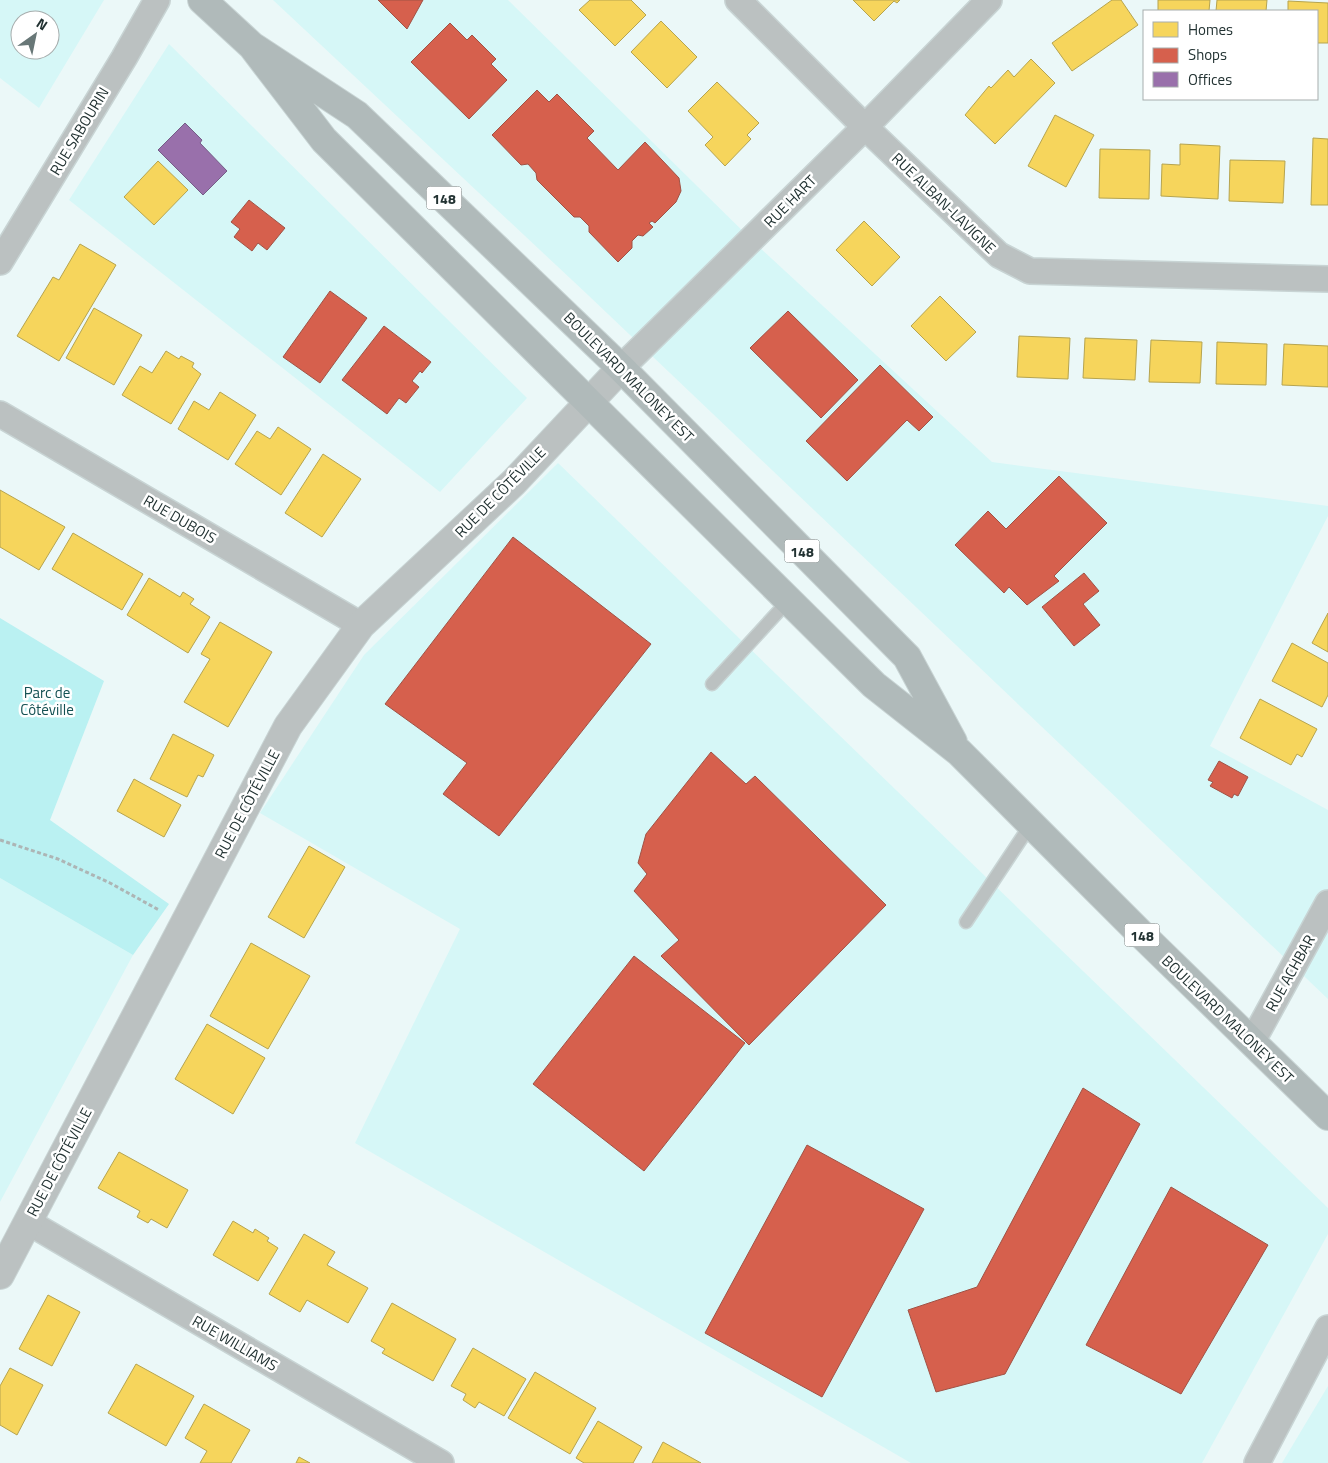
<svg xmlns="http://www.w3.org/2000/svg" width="1328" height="1463" font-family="'Titillium Web',sans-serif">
<rect width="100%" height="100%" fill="#ebf8f8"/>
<path fill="#d6f7f7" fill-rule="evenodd" d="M0,0h104l-65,108 -39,-30zM20,20h30v30h-30z
M273,0h235l250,246 234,216 336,44v10l-118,230 118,64v189l-740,-704z
M169,44l358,354 -87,94 -371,-292z
M558,463l770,745v26l-126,229h-291l-556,-320 105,-214 -200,-116 104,-158z
M0,878l133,77 -133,247z
M1328,1386v77h-46z"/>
<path fill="#baf1f2" d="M0,618l104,63 -54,139 119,84 -36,51 -133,-77z"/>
<path fill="#f6d55c" stroke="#b6a44f" d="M590,0h41l15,15 -31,31 -36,-36z
M853,0h47l-3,3 -3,-2 -20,20z
M1112,0h9l17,25 -66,46 -20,-28z
M1158,0h52l-1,11h-51z
M1217,0h50l-1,11h-50z
M1288,1l40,2v40h-11v-32h-29z
M661,21l36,36 -30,31 -36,-36z
M1031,59l24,24 -60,61 -30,-29 24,-29 2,2 17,-18 6,7z
M717,82l42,41 -12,12 4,4 -26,27 -20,-21 8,-8 -25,-26z
M1055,115l39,20 -28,52 -38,-21z
M1313,138l15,1v66h-17z
M1180,144l40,2 -2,53 -57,-3 1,-32 18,1z
M1100,149l50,1 -1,49 -50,-1z
M1230,160l55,1 -2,42 -54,-2z
M158,161l30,29 -34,35 -30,-28z
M864,221l36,36 -28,29 -36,-36z
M80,244l36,21 -57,96 -42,-25 36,-59 6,3z
M940,296l36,36 -30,29 -35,-35z
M94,308l48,27 -28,50 -48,-27z
M1019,336l51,2 -2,41 -51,-2z
M1085,338l52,2 -2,40 -52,-2z
M1151,340l51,2 -2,41 -51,-1z
M1217,342l50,2 -1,41 -50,-1z
M1284,344l44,2v41l-46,-2z
M166,351l13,8 2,-3 13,7 -2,4 9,7 -30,50 -49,-29 18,-29 12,7z
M220,392l36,23 -28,45 -50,-31 16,-28 15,9z
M278,427l33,22 -30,46 -46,-31 22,-33 13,8z
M323,454l38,25 -39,58 -37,-24z
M0,490l65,37 -26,43 -39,-23z
M73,533l70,41 -21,36 -70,-41z
M149,578l31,19 3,-5 11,7 -4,5 20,13 -22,36 -61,-38z
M1328,613v39l-16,-9z
M220,622l52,30 -44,75 -44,-25 26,-43 -9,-5z
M1292,643l36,20v32l-6,12 -50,-26z
M1260,699l57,30 -15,28 -5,-3 -6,11 -51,-27z
M173,734l41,21 -11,22 -5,-2 -11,22 -37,-18z
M134,779l47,26 -17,32 -47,-26z
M309,846l36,21 -41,71 -36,-21z
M251,943l59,33 -42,73 -58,-33z
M207,1024l58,34 -32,56 -58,-35z
M119,1152l69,38 -21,38 -16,-9 -3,4 -11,-6 3,-6 -42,-23z
M233,1221l20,12 2,-4 14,9 -2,3 11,7 -20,33 -45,-26z
M304,1234l31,18 -8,13 41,23 -20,35 -41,-23 -7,12 -31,-18z
M48,1295l32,17 -28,54 -33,-17z
M392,1303l64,36 -23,42 -51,-28 3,-4 -14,-8z
M473,1348l53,31 -22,37 -25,-14 -4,6 -12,-8 3,-6 -15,-8z
M136,1364l58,32 -28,50 -58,-33z
M10,1368l33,17 -26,50 -17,-10v-39z
M535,1372l61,36 -26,46 -62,-36z
M204,1404l46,26 -19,33h-31l7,-12 -22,-13z
M598,1421l44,26 -9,16h-49l-8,-5z
M663,1442l38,21h-49z
M299,1457l11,6h-14z"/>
<path fill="#d6604d" stroke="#a05245" d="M378,0h45l-16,29z
M450,23l17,17 5,-5 24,24 -5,5 16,16 -38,39 -58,-57z
M537,90l12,12 8,-8 37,37 -7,7 31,32 27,-28 34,36 2,13 -5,11 -21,21 -3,-2 -3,2 4,4 -10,9 -5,-1 -6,6v7l-14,14 -29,-30v-6l-9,-9h-6l-37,-37 -1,-7 -8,-9 -7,1 -29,-30z
M249,200l36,28 -18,22 -9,-7 -6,8 -18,-14 6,-8 -9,-7z
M330,291l37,27 -47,65 -37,-26z
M788,311l70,69 -37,38 -71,-70z
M384,326l47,36 -9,11 -2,-2 -8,10 7,6 -13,16 -7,-5 -12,16 -45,-34z
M880,365l53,52 -14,14 -12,-11 -60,61 -41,-40z
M1059,476l48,47 -53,53 5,5 -32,24 -18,-18 -5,6 -49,-48 33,-34 18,18z
M513,537l138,107 -152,192 -56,-42 24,-31 -82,-59z
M1084,573l15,18 -16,13 17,21 -26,21 -32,-39z
M711,752l35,32 9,-8 131,129 -137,140 -88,-89 18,-16 -45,-49 13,-17 -9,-11 8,-29z
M1219,761l29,16 -10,19 -4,-2 -2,4 -22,-12 3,-4 -5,-2z
M634,956l111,87 -101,128 -111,-87z
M1083,1088l57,36 -135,250 -69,18 -28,-82 69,-23z
M807,1145l117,64 -102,188 -117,-64z
M1171,1187l97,58 -87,149 -95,-49z"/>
<path fill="#9970ab" stroke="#755d87" d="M185,123l17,17 -2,3 27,28 -24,24 -45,-45z"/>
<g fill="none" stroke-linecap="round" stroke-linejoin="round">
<g stroke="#c8d4d4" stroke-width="15">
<path id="service" d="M712,684l77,-84
M966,922l65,-98"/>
</g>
<g stroke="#c8d4d4" stroke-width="28">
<path id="minor" d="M738,0l127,127 134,128 31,16 298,8
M0,262l124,-204 33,-58
M621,368l244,-241 124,-127
M0,414l361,211
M1252,1042l76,-139
M28,1222l413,241
M1257,1463l71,-135"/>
</g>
<g stroke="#c8d4d4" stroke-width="30">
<path id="tertiary" d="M0,1275l288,-549 73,-101 153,-143 107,-114"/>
</g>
<g stroke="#c8d4d4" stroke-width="30">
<path id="primary" d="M202,0l50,46 105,69 264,253 286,289 46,85
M252,46l72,94 550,545 85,67 180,180 189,184"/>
</g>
<path stroke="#adb5b5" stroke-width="3" stroke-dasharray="4 2.5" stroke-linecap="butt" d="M0,840l58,19 52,24 49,27"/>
<use href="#service" stroke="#bbc1c1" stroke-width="12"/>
<use href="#minor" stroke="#bbc1c1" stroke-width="25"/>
<use href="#tertiary" stroke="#bbc1c1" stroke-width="28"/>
<use href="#primary" stroke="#b0baba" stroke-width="28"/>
</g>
<g text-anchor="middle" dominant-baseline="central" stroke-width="5" stroke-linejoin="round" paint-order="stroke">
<g fill="#fff" stroke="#647070" stroke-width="1">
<rect x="426.5" y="186.5" width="35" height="23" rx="4"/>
<rect x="784.5" y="539.5" width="35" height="23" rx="4"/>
<rect x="1124.5" y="923.5" width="35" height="23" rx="4"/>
</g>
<g font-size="14" font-weight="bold" fill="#223232">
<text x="444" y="198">148</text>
<text x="802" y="551">148</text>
<text x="1142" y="935">148</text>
</g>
<g font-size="15" fill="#223232" stroke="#fff">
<text transform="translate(79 131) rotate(-59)">RUE SABOURIN</text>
<text transform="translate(790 201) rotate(-45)">RUE HART</text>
<text transform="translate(944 203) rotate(44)">RUE ALBAN-LAVIGNE</text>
<text transform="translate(629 377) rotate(45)">BOULEVARD MALONEY EST</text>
<text transform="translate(500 492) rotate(-45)">RUE DE CÔTÉVILLE</text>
<text transform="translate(180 519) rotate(30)">RUE DUBOIS</text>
<text transform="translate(247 804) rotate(-62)">RUE DE CÔTÉVILLE</text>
<text transform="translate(1290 973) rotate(-61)">RUE ACHBAR</text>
<text transform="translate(1228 1019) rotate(44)">BOULEVARD MALONEY EST</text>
<text transform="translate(59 1162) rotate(-62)">RUE DE CÔTÉVILLE</text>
<text transform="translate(235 1343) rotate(30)">RUE WILLIAMS</text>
</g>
<g font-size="15" fill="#145153" stroke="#fff">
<text x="47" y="692">Parc de<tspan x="47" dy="17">Côtéville</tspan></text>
</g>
</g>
<rect x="1143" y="10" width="175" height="90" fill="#ffffff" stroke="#a7adad"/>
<rect x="1153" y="22" width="25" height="15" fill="#f6d55c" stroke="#a7adad"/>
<text x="1188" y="35" font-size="15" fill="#223232">Homes</text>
<rect x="1153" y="48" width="25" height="15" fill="#d6604d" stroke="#a7adad"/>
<text x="1188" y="60" font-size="15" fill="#223232">Shops</text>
<rect x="1153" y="72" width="25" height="15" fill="#9970ab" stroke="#a7adad"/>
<text x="1188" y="85" font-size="15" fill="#223232">Offices</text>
<g transform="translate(35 35) rotate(33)"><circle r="24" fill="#ffffff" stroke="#a7adad"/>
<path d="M0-4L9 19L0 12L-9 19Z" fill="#687777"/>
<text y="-8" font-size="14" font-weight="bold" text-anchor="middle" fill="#223232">N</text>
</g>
</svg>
